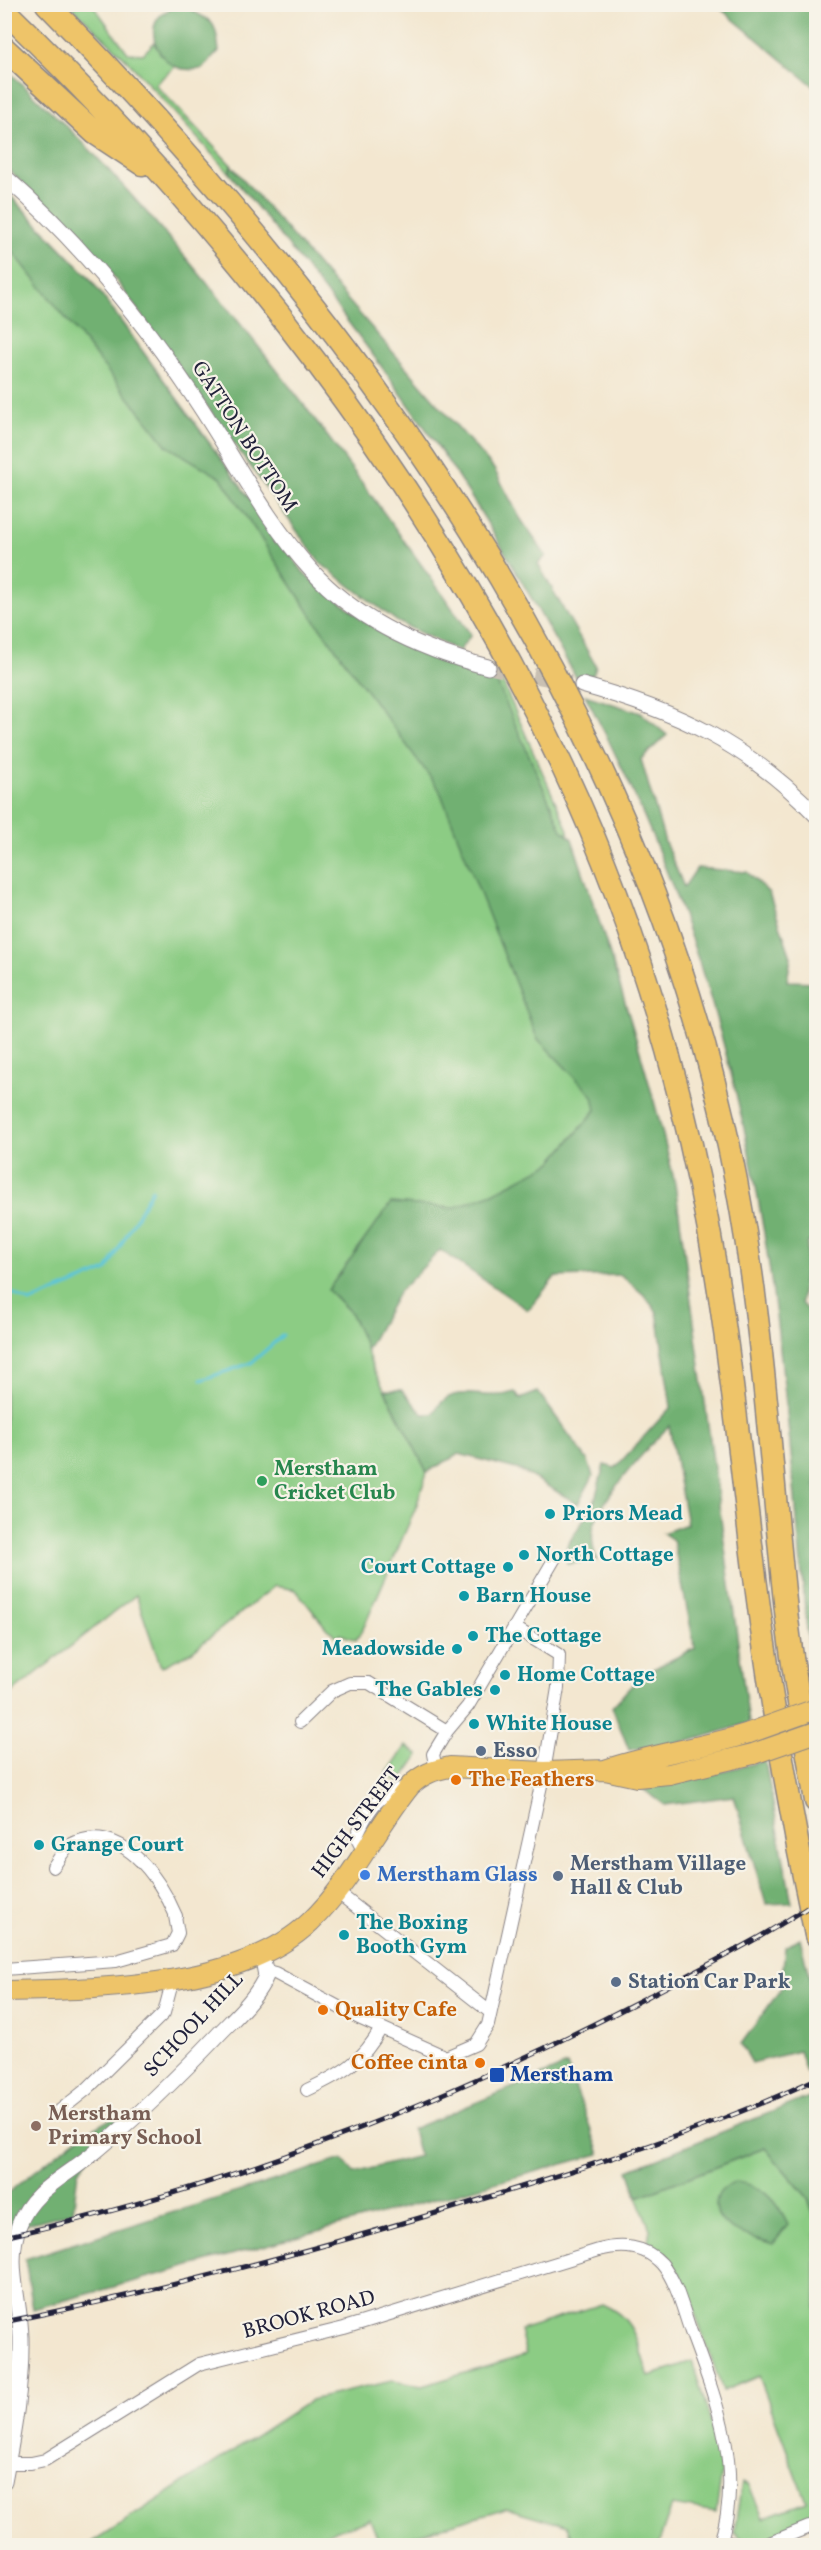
<svg xmlns="http://www.w3.org/2000/svg" width="821" height="2550" font-family="Vollkorn,serif">
<rect width="100%" height="100%" fill="#f7f3e8"/>
<filter id="ink" filterUnits="userSpaceOnUse"><feTurbulence type="fractalNoise" baseFrequency=".0167" numOctaves="2"/><feDisplacementMap in="SourceGraphic" scale="12" xChannelSelector="R" yChannelSelector="G"/><feConvolveMatrix kernelMatrix="1 2 1 2 8 2 1 2 1" color-interpolation-filters="sRGB"/></filter>
<filter id="wash" filterUnits="userSpaceOnUse"><feTurbulence type="fractalNoise" baseFrequency=".008" numOctaves="4" result="noise"/><feDisplacementMap in="SourceGraphic" scale="24" xChannelSelector="R" yChannelSelector="G"/><feGaussianBlur stdDeviation="1.35" result="paint"/><feColorMatrix in="noise" values="0 0 0 0 0 0 0 0 0 0 0 0 0 0 0 0 0 1.4 0 .05"/><feComposite in="paint" operator="in"/></filter>
<g filter="url(#wash)">
<rect width="100%" height="100%" fill="#f3e7d0"/>
<path fill="#8ccc84" stroke="#577760" stroke-width="1.5" d="M70,5h23l35,48 15,1 11,-11 6,10 16,13 -21,18 76,81 -2,8 -105,-116z
M5,190l83,86 218,300 87,65 108,38 67,151 34,289 -7,-8 -44,52 -223,127 22,22 6,10 17,46 54,104 -11,35 -52,120 -8,13 -16,-6 -3,2 -10,-7 -31,-39 -21,-4 -84,66 -30,15 -25,-72 -131,103z
M406,1746l13,9 -19,28 -13,-10z
M765,2148l43,50 8,23v308l-3,-7 -60,21 -15,-5 -4,-5 8,-51 7,3 14,33 43,-16 -47,-126 -36,15 -39,-109c-9,-19 -19,-29 -36,-40l2,-13 -13,-32z
M602,2304c35,15 34,39 47,72l43,-15 22,72 8,39 -6,40 -44,-7 -14,40h-83l-7,-19 -62,-18 -126,37 -10,-26 -79,26h-203l223,-145 81,-19 30,5 104,-31 -6,-25z"/>
<path fill="#71b072" stroke="#4a6956" stroke-width="1.5" d="M183,5c28,19 32,9 36,46l-17,18c-5,0 -13,1 -19,0 -22,-3 -40,-37 -22,-54 5,-5 15,-8 22,-10z
M716,5h100v83z
M4,67c30,29 61,56 89,86 139,149 261,315 378,482l-12,16 -61,-29 -78,-59 -217,-301 -98,-96z
M231,165l263,304 26,49 26,38 -8,8 58,102 -3,9 -17,2c-34,-59 -66,-119 -103,-177 -73,-115 -157,-222 -244,-327z
M4,190l84,86 218,300 87,65 101,35 68,154 10,9c38,115 76,228 103,345l74,539 -59,18 -61,9 -17,-43 29,-32 54,-27 -22,-108 -10,-7 24,-9 -18,-98c-24,25 -58,61 -73,93 -6,14 -4,28 1,41l-30,4v-18l27,-43 10,-38 11,3 56,-61 -14,-95 -13,-17 -23,-20 -66,2 -27,33 -88,-60 -42,43 -31,56 -17,-37 -22,-22 63,-87 62,5 40,-15 58,-30 45,-53 -3,-14 -56,-58 -98,-249 -126,-171 -92,-140 -54,-32 -162,-204z
M585,695l56,18 26,22 -26,24 24,83 19,45 13,-19 50,4 22,21 22,64 -4,24 29,1v260h-8l-7,61 15,17v380l-6,-39c-16,-160 -25,-321 -55,-479 -32,-170 -88,-335 -170,-487z
M385,1390h17l21,24h10c20,-37 48,-10 82,-22l5,7 18,-7 50,69 5,15 -15,28 -58,-34 -61,-16 -32,18z
M765,1761l27,142 -26,1 -32,-108 -69,9 -22,-16z
M800,1938l16,67v63l-10,5 -7,-22 -47,12 -11,-19 40,-55 4,-42z
M567,2065l33,89 -567,155 -8,-50 317,-100 12,14 65,-17 -7,-27z
M816,2094v127l-8,-23 -43,-50 -128,49 -9,-27z
M117,2115v6l-39,51 -5,40 -68,18v-35l71,-56z
M736,2182c27,2 41,20 52,43l-15,19c-20,-8 -56,-12 -57,-38 0,-15 9,-19 20,-24z"/>
<g fill="none" stroke-linecap="round" stroke-linejoin="round">
<path stroke="#5cc5d9" stroke-width="3" d="M4,1289l26,13 77,-32 45,-81
M201,1380l50,-17 32,-28"/>
</g>
</g>
<g filter="url(#ink)">
<g fill="none" stroke-linecap="round" stroke-linejoin="round">
<path stroke="#c9c0b2" stroke-width="15" stroke-dasharray="15 8" stroke-linecap="butt" d="M488,667l94,18"/>
<g stroke="#8a8486" stroke-width="14">
<path id="minor" d="M300,1722l32,-31 18,-8h19l78,48
M436,1770l-3,-16 14,-23 21,-25 87,-148
M364,1852l-8,-15c13,-29 21,-43 53,-51
M53,1867c5,-6 11,-18 17,-22 49,-27 90,33 106,71
M337,1892l153,120
M4,1969l112,-8 56,-16 6,-12 -3,-17
M267,1971l8,2 84,45 87,39 30,-13 12,-19 56,-253 14,-84 1,-33 -45,-28
M307,2090c34,-16 56,-28 74,-62
M57,2113l30,-24 77,-76 9,-34
M8,2463h23l14,-3 154,-96 145,-36 255,-78c22,-6 46,-5 63,14 15,18 21,46 29,68 26,70 54,139 28,214
M721,2540l18,6
M762,2546l47,-19"/>
</g>
<g stroke="#8a8486" stroke-width="17">
<path id="tertiary" d="M4,176c73,63 133,137 187,217 40,58 72,124 120,177 46,51 111,80 177,97
M582,685c95,26 165,59 234,130
M4,2481c9,-46 18,-96 17,-144 -1,-39 -16,-73 -2,-112 13,-36 50,-50 77,-74 43,-36 83,-75 122,-116 17,-18 38,-36 48,-59l-4,-22"/>
</g>
<g stroke="#8a8486" stroke-width="22">
<path id="primary" d="M605,1770c47,-16 97,-22 144,-37
M4,1991c92,-2 236,-2 306,-69 41,-39 65,-93 100,-136 12,-12 24,-16 40,-19l94,5 61,-2 32,7 32,-3 84,-20"/>
</g>
<g stroke="#8a8486" stroke-width="25">
<path id="motorway" d="M47,4c315,320 589,702 683,1147 31,146 39,293 54,441 7,70 20,140 32,209
M4,10c224,217 428,477 560,760 63,134 107,276 137,420 27,130 38,263 55,395 15,118 35,234 60,350
M4,48l91,85 47,31"/>
</g>
<use href="#minor" stroke="#fff" stroke-width="12"/>
<use href="#tertiary" stroke="#fff" stroke-width="15"/>
<use href="#primary" stroke="#eec469" stroke-width="20"/>
<use href="#motorway" stroke="#eec469" stroke-width="22"/>
<g stroke="#22223b" stroke-width="5">
<path id="rail" d="M4,2237c224,-49 440,-134 643,-240 57,-30 115,-59 169,-95
M4,2322c166,-33 327,-76 488,-126 110,-34 220,-68 324,-117"/>
</g>
<use href="#rail" stroke="#f7f3e8" stroke-width="3" stroke-dasharray="9" stroke-linecap="butt"/>
<g stroke="#8a8486" stroke-width="22" stroke-linecap="butt">
<path id="primary-bridge" d="M749,1733l67,-24
M753,1754l63,-22"/>
</g>
<use href="#primary-bridge" stroke="#eec469" stroke-width="20"/>
</g>
</g>
<circle fill="#2e9e5b" stroke="#f7f3e8" stroke-width="2" cx="262" cy="1481" r="6"/>
<g fill="#0f9aa8" stroke="#f7f3e8" stroke-width="2">
<circle cx="550" cy="1514" r="6"/>
<circle cx="524" cy="1555" r="6"/>
<circle cx="508" cy="1567" r="6"/>
<circle cx="464" cy="1596" r="6"/>
<circle cx="473" cy="1636" r="6"/>
<circle cx="457" cy="1649" r="6"/>
<circle cx="505" cy="1675" r="6"/>
<circle cx="495" cy="1690" r="6"/>
<circle cx="474" cy="1724" r="6"/>
<circle cx="39" cy="1845" r="6"/>
<circle cx="344" cy="1935" r="6"/>
</g>
<g fill="#5c6f8a" stroke="#f7f3e8" stroke-width="2">
<circle cx="481" cy="1751" r="6"/>
<circle cx="558" cy="1876" r="6"/>
<circle cx="616" cy="1982" r="6"/>
</g>
<g fill="#e8710a" stroke="#f7f3e8" stroke-width="2">
<circle cx="456" cy="1780" r="6"/>
<circle cx="323" cy="2010" r="6"/>
<circle cx="480" cy="2063" r="6"/>
</g>
<circle fill="#3f7fe0" stroke="#f7f3e8" stroke-width="2" cx="365" cy="1875" r="6"/>
<rect fill="#1a4fb4" stroke="#f7f3e8" stroke-width="2" x="489" y="2067" width="16" height="16" rx="3"/>
<circle fill="#8d6e63" stroke="#f7f3e8" stroke-width="2" cx="36" cy="2126" r="6"/>
<g text-anchor="middle" dominant-baseline="central" stroke-width="4.5" stroke-linejoin="round" paint-order="stroke">
<g font-size="21" fill="#22223b" stroke="#f7f3e8">
<text transform="translate(244 437) rotate(57)">GATTON BOTTOM</text>
<text transform="translate(357 1823) rotate(-53)">HIGH STREET</text>
<text transform="translate(194 2025) rotate(-47)">SCHOOL HILL</text>
<text transform="translate(309 2315) rotate(-15)">BROOK ROAD</text>
</g>
<g font-size="21" font-weight="bold" fill="#27864d" stroke="#f7f3e8" text-anchor="start">
<text x="274" y="1469">Merstham<tspan x="274" dy="24">Cricket Club</tspan></text>
</g>
<g font-size="21" font-weight="bold" fill="#0d838f" stroke="#f7f3e8" text-anchor="start">
<text x="562" y="1514">Priors Mead</text>
<text x="536" y="1555">North Cottage</text>
<text x="496" y="1567" text-anchor="end">Court Cottage</text>
<text x="476" y="1596">Barn House</text>
<text x="485" y="1636">The Cottage</text>
<text x="445" y="1649" text-anchor="end">Meadowside</text>
<text x="517" y="1675">Home Cottage</text>
<text x="483" y="1690" text-anchor="end">The Gables</text>
<text x="486" y="1724">White House</text>
<text x="51" y="1845">Grange Court</text>
<text x="356" y="1923">The Boxing<tspan x="356" dy="24">Booth Gym</tspan></text>
</g>
<g font-size="21" font-weight="bold" fill="#4e5e75" stroke="#f7f3e8" text-anchor="start">
<text x="493" y="1751">Esso</text>
<text x="570" y="1864">Merstham Village<tspan x="570" dy="24">Hall &amp; Club</tspan></text>
<text x="628" y="1982">Station Car Park</text>
</g>
<g font-size="21" font-weight="bold" fill="#c56008" stroke="#f7f3e8" text-anchor="start">
<text x="468" y="1780">The Feathers</text>
<text x="335" y="2010">Quality Cafe</text>
<text x="468" y="2063" text-anchor="end">Coffee cinta</text>
</g>
<g font-size="21" font-weight="bold" fill="#366cbe" stroke="#f7f3e8" text-anchor="start">
<text x="377" y="1875">Merstham Glass</text>
</g>
<g font-size="21" font-weight="bold" fill="#164399" stroke="#f7f3e8" text-anchor="start">
<text x="510" y="2075">Merstham</text>
</g>
<g font-size="21" font-weight="bold" fill="#785e54" stroke="#f7f3e8" text-anchor="start">
<text x="48" y="2114">Merstham<tspan x="48" dy="24">Primary School</tspan></text>
</g>
</g>
<rect width="821" height="2550" fill="none" stroke="#f7f3e8" stroke-width="24"/>
</svg>
